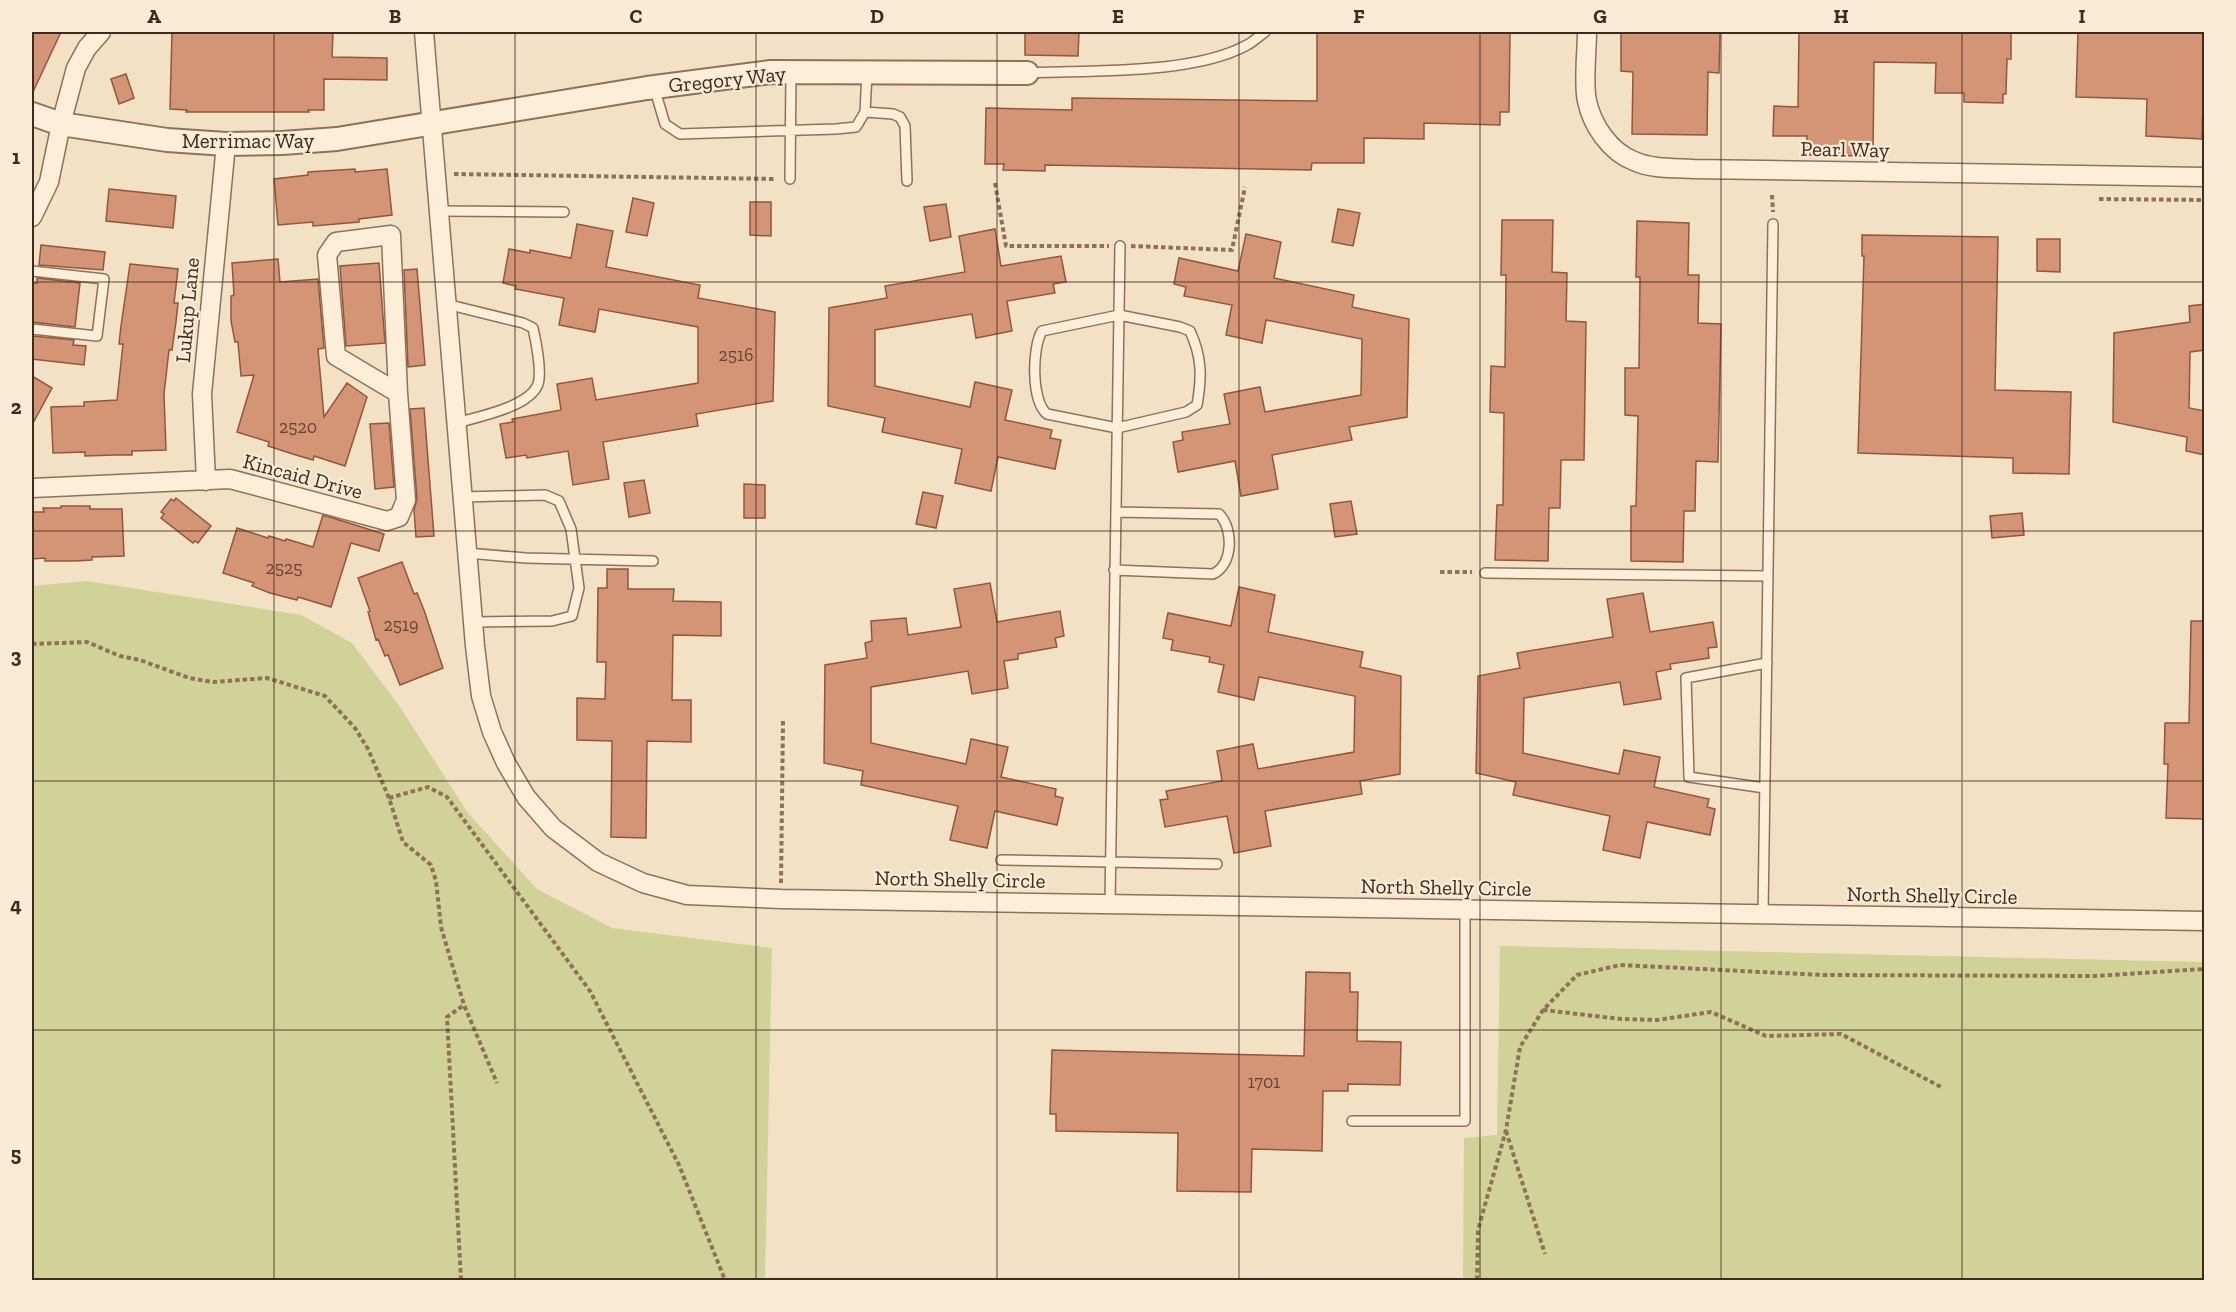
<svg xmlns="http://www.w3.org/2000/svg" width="2236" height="1312" font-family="'Zilla Slab',serif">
<rect width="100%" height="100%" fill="#f3e1c5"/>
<path fill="#d1d297" d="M87,581l214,34 51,28 46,61 70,109 69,76 75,39 160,20 -7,332h-733v-694z
M1500,946l704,16v318h-741l1,-142 33,-3z"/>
<path fill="#d49577" stroke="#92563c" stroke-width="1.5" d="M32,32h29l-29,62z
M172,32h161l-1,25 55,1v22l-63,-1v31h-16l1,2h-123l1,-2 -17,-1z
M1025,32h54l-1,24 -53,-1z
M1317,32h193l-1,80h-9v13l-76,-2v16l-60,-1v25h-52l-1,7 -266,-5v6l-42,-1 1,-6h-19l1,-56 86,2v-12l245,3z
M1621,32h99l-1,41 -11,-1 -1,63 -75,-1 1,-62 -12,-1z
M1799,32h212v27h-4l-1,35h-3v9l-39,-1v-9h-29l1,-30 -62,-1 -1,94 -67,-1 1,-19h-34l1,-30 24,1z
M2078,32h127l-3,107 -56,-3 1,-37 -71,-2z
M126,74l8,24 -15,6 -8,-25z
M355,169v3l32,-3 5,46 -33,4v3l-46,4v-4l-35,3 -4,-46 34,-4v-3z
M109,189l67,7 -3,32 -67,-7z
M633,198l21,5 -7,33 -21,-4z
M750,202h21v34l-21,-1z
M946,204l5,33 -21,4 -6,-34z
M1338,209l22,4 -7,33 -21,-4z
M1502,220h51l-1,52 15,1 -1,48 20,1 -2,138h-23l-1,48h-11l-1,53 -53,-1 2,-55h6l1,-92 -14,-1 1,-46 14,1 1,-92h-5z
M1637,221l52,2 -1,52h11l-1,48 23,1 -3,138 -22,-1 -1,50h-11l-1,51 -52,-1v-55h5l2,-90 -13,-1v-47h14l1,-91h-4z
M577,224l36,7 -7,36 94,18 -2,13 77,14 -2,89 -77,13 2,12 -95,16 6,37 -36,6 -5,-34 -41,7 -1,-3 -20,3 -6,-34 13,-2 -1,-3 49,-9 -4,-26 35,-6 4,22 102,-17v-56l-99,-18 -4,23 -36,-7 5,-27 -49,-9 1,-3 -13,-3 6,-34 21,4v-3l41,8z
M995,229l6,37 60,-10 5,26 -13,2 2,9 -48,8 5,30 -36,7 -4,-24 -97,16v56l95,21 5,-25 37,8 -7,30 47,10 -2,8 11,2 -6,29 -57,-12 -7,34 -36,-8 7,-34 -80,-17 3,-14 -57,-12 1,-98 58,-10 -2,-12 80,-14 -6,-36z
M1246,234l35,8 -7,36 80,17 -2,12 57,12 -2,98 -58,10 3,13 -80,15 6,34 -37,7 -6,-35 -57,11 -5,-30 10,-2 -1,-8 48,-8 -6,-30 36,-7 5,25 96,-17 1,-56 -96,-19 -4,23 -36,-8 6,-30 -48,-9 2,-9 -12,-3 5,-26 59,13z
M1862,235l136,2 -3,153 76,2 -2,82 -56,-1v-15l-155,-5 6,-197h-2z
M2037,239h23v33l-23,-1z
M41,245l64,7 -2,18 -64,-5z
M278,259l2,23 38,-3 6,69 -6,1 6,68 23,-34 20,14 -22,69 -31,-10 -1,4 -17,-5 -28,-9 1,-4 -32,-10 17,-57 -13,1 -3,-34h-3l-4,-21v-25l3,-1 -2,-32z
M379,263l6,80 -39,3 -6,-80z
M130,264l48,5 -4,34h4l-2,19 -4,28h-3l-5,44 2,56 -34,1v4h-18l-29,1v-4l-32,1 -2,-46 33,-1v-4l33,-2 6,-56h-4l2,-18z
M417,269l8,96 -17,2 -4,-97z
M37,278l43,5 -5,44 -43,-5v-39h5z
M2205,304v46l-15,2 -1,56 16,3v44l-19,-4 1,-14 -74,-15 1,-89 76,-11 -1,-16z
M32,336l42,4 -1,5 13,1 -2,19 -52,-6z
M32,376l20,12 -20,37z
M424,408l10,128 -18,1 -2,-27 3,-11 -7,-90z
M389,423l5,64 -19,2 -5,-65z
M644,480l6,33 -21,4 -5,-34z
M744,484l21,1v33h-21z
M923,492l20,4 -7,32 -20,-4z
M176,498l35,28 -13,17 -3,-2 -2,2 -32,-25 3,-4 -3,-2 10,-13 3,2z
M1351,501l6,33 -22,3 -5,-33z
M61,506h29v3h32l2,47 -32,1v3l-18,1h-29v-3l-13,1v-47h12l-1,-4h18z
M2022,513l2,22 -32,3 -2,-22z
M323,515l61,19 -5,17 -28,-8 -20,64 -33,-10 -1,3 -27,-7 -18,-7 2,-3 -31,-10 14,-45 31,10 1,-2 16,5 1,-2 27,8z
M402,562l12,32 3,-1 7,17 19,58 -43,17 -12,-30 -3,1 -7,-17 -2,1 -8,-28 2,-1 -12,-33z
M607,569h21v20h46l-1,12 48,1v34l-48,-1 -1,65h19v42l-44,-1 -1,97 -35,-1 1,-96 -35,-1v-42l28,1 1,-37h-9l1,-74h9z
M990,583l7,39 63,-11 4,25 -9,2 2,9 -39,7v5l-14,2 4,27 -36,6 -4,-23 -97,16v56l95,21 5,-25 37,8 -7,30 55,12 -1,7 8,2 -6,27 -62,-14 -8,37 -37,-8 8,-34 -97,-21 2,-14 -39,-8 1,-98 42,-7 -2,-15 7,-2 -1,-20 35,-3 2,17 53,-8 -7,-38z
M1239,587l36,8 -7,37 95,20 -3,15 41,9 -1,98 -40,7 2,13 -97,17 6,35 -37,7 -7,-37 -62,11 -5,-27 8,-1 -2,-8 56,-10 -5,-30 36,-7 5,25 96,-17 1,-56 -96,-19 -5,23 -36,-8 6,-27 -15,-3 1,-5 -39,-7 2,-10 -10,-2 5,-25 63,13z
M1643,593l7,39 63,-10 4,25 -9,1 1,10 -39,6 1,5 -15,3 5,27 -37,6 -4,-23 -96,16 -1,55 96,21 5,-24 36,7 -6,30 55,12 -2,8 8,2 -5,26 -63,-13 -7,36 -37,-8 7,-34 -97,-21 3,-13 -40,-9 2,-97 42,-8 -3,-15 96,-16 -6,-38z
M2191,621h14v198l-39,-1 2,-54h-4l1,-41h24z
M1306,972l44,1v19h8l-1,49 44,1 -1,43 -52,-1v7h-25l-1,60 -70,-2 -1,43 -74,-1 1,-58 -122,-2v-17h-6l2,-64 252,6z"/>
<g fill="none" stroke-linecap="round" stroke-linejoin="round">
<g stroke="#907158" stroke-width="12">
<path id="service" d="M1027,73c61,-3 166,2 220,-28 6,-3 12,-9 18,-13
M654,87l11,37 15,10 156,-5 20,-2 9,-15 2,-39
M865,112l28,2 7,3 5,9 2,55
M790,179l1,-107
M438,211l126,1
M32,271l72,8 -7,57 -65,-7
M446,304l77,19 10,5c3,13 9,44 5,56 -8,23 -61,33 -82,39
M1119,315l61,12 10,4c12,26 12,46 7,74l-11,7 -69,16 -70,-14c-16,-13 -15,-67 -5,-83z
M462,497l83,-2 14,6 12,28 8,59 -7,28 -20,5 -79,1
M467,553l59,5 127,3
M1114,570l99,4c20,-9 21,-45 6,-60l-103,-2
M1485,573l283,3
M1765,788l-76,-11 -3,-99 81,-15
M1001,860l216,4
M1110,904l10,-658
M1763,915l10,-691
M1352,1121h113v-211"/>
</g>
<g stroke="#907158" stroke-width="21">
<path id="minor" d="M424,32l51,614 6,50 11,36 14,31 20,34 27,31 45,34 45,21 44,12 94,4 1423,22
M1587,32c0,19 -4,51 0,69 5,24 23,51 47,60 17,8 40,7 59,8l511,8
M32,217l17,-35 12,-58 15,-56 11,-20 14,-16
M206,481l-4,-87 24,-250
M32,488l198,-9 157,42 12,-4 7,-17 -8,-107 -7,-158 -55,7 -9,13 9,101 62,37"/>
</g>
<g stroke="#907158" stroke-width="26">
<path id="tertiary" d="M32,114l29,10 106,16 59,4 56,-1 55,-4 310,-51 124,-16 256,1"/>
</g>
<path stroke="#907158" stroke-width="4" stroke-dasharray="4.5 3" stroke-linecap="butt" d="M454,174l322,5
M995,183l11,63h103
M1772,195l1,17
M2099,199l105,1
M1131,246l101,4 13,-63
M1440,572h32
M32,644l55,-2 33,14 20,4 49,18 24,4 54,-4 58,18 30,32 13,21 21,49 14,44 28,23 5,16 5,46 23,78 33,78
M389,798l39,-11 19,10 143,194 89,174 46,115
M781,883l2,-163
M1543,1010l78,9 36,1 54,-8 55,24 75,-2 100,53
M1506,1131l39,123
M461,1280l-14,-263 17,-12
M1477,1280l1,-50 28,-100 14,-83 23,-37 34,-35 43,-10 203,10 272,1 109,-7"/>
<use href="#service" stroke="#fceed9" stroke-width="9"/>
<use href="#minor" stroke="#fceed9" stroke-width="18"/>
<use href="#tertiary" stroke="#fceed9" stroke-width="22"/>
</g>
<path fill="none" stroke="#3e2a1e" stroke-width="1.5" stroke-opacity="0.55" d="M274,32v1248M515,32v1248M756,32v1248M997,32v1248M1239,32v1248M1480,32v1248M1721,32v1248M1962,32v1248M32,282h2172M32,531h2172M32,781h2172M32,1030h2172"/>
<g text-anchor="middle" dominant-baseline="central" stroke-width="4.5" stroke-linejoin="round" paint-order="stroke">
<g font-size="18" fill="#644534">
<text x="736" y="355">2516</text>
<text x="298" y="427">2520</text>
<text x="284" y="568">2525</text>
<text x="401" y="625">2519</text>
<text x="1264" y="1082">1701</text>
</g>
<g font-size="21" fill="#3e2a1e" stroke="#f9ebd5">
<text transform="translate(727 79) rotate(-6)">Gregory Way</text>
<text x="248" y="140">Merrimac Way</text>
<text transform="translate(1845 149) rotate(1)">Pearl Way</text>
<text transform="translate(187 310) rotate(-85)">Lukup Lane</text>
<text transform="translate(303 476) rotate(15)">Kincaid Drive</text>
<text transform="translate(960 879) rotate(1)">North Shelly Circle</text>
<text transform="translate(1446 887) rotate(1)">North Shelly Circle</text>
<text transform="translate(1932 895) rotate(1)">North Shelly Circle</text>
</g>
</g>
<rect width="2236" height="1312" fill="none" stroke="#f9ebd5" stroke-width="66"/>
<rect x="33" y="33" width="2170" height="1246" fill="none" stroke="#3e2a1e" stroke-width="2"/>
<g font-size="20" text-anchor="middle" font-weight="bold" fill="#3e2a1e">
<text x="154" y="23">A</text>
<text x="395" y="23">B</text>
<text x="636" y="23">C</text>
<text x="877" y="23">D</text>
<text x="1118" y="23">E</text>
<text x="1359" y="23">F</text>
<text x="1600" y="23">G</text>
<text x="1841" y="23">H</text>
<text x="2082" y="23">I</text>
<text x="16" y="164">1</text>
<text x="16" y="414">2</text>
<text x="16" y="663">3</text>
<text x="16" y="912">4</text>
<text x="16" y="1161">5</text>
</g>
</svg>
